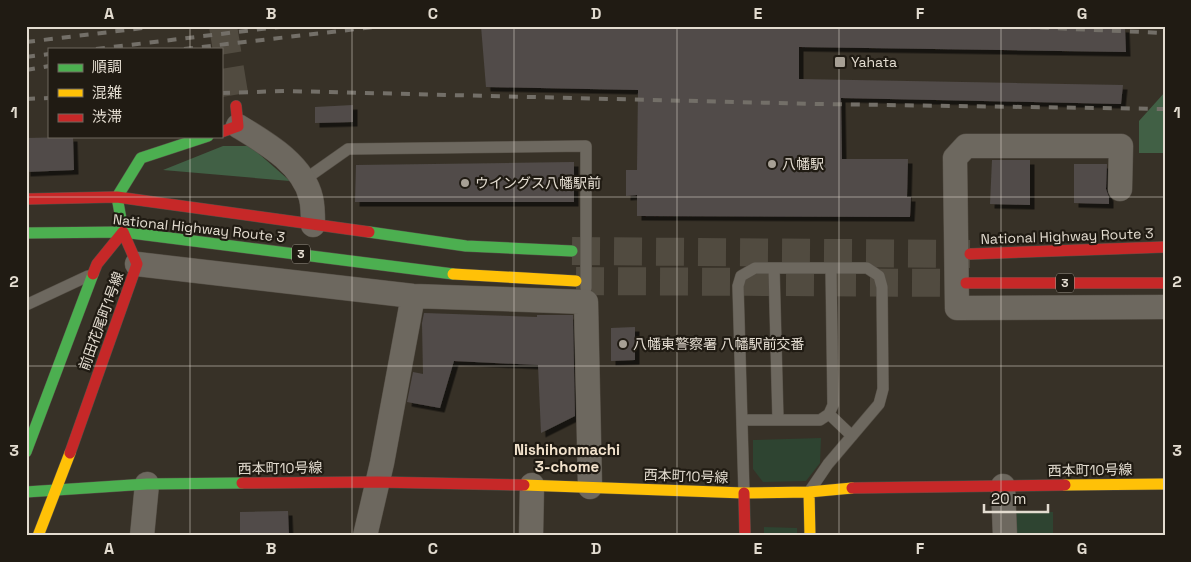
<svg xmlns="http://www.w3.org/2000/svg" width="1191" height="562" font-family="'Space Grotesk','Noto Sans JP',sans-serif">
<defs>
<filter id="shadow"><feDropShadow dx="4.5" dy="4.5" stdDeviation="0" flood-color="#0009"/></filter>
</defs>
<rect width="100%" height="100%" fill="#373127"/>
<path fill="#2e4431" d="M821,438l-1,25 -14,18 -43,1 -10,-13v-29z
M1015,512h38v24h-38z
M764,527l33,1v8h-33z"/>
<path fill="#416045" d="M1165,92v61h-26v-32z
M223,146h27l40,35 -127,-11z"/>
<path fill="#514b49" filter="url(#shadow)" d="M481,26h562l82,2 1,24 -327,-5v32l324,6 -2,19 -280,-6 1,61h66l-1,38h4l-1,20 -273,-1v-21l-11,1v-26h11l1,-80 -152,-3z
M353,105v17l-38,1v-16z
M73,137l1,33 -48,2v-34z
M992,160h38v45l-40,-1z
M574,162v40h-219l1,-37z
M1074,164h33l-1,25 3,8v7l-35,-1z
M424,313l113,4v-2h36l2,101 -34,17 -3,-68 -84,-4 -14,47 -33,-6 6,-30 10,2 -1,-51z
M635,327v33l-24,1v-33z
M288,511l1,25h-49v-24z"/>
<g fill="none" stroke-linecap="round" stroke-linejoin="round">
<path stroke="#514b40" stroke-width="28" stroke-dasharray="28 14" stroke-linecap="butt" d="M223,26l13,80"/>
<path stroke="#514b40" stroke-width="28" stroke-dasharray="28 14" stroke-linecap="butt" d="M572,251l398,3
M576,281l390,2"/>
<g stroke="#554f46" stroke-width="12">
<path id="lane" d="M304,180l44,-31 238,-3v142
M774,268l4,152
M26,305l62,-29
M829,414l23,22
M742,420h78l9,-6 4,-9 -2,-137
M744,493l-6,-207 3,-10 14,-8h112l12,8 3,11 1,102 -4,15 -51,60 -17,25"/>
</g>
<g stroke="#554f46" stroke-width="25">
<path id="street" d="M238,126c28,17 65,38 73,72 2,8 2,18 2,27
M1120,189l1,-43h-155l-11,12 2,150 208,-1
M137,264l276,32 173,6 4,185
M1003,486l2,50
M142,536l5,-52
M365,536l17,-73 31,-167
M531,536l1,-51"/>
</g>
<g stroke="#554f46" stroke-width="12">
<path id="fast" d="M121,219l-4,-22 24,-39 67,-22
M369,232l97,14 106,5
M26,233l97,-1 330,42
M26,452l67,-178
M26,492l121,-8 95,-1"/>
</g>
<g stroke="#554f46" stroke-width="12">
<path id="slow" d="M453,274l123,7
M524,485l220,8 65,-1 43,-4
M1065,485l100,-1
M809,492l1,44
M38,536l32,-83"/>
</g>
<g stroke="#554f46" stroke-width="12">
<path id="jam" d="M221,132l17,-6 -2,-20
M26,199l91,-2 252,35
M970,254l195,-7
M966,283h199
M70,453l67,-189 -14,-32 -26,32 -4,10
M242,483l135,-1 147,3
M852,488l213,-3
M744,493l1,43"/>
</g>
<use href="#lane" stroke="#6d685f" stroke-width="11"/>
<use href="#street" stroke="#6d685f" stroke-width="24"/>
<use href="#fast" stroke="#4caf50" stroke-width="11"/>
<use href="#slow" stroke="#ffc107" stroke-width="11"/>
<use href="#jam" stroke="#c62828" stroke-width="11"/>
<path stroke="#736f68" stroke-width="4" stroke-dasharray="9 9" stroke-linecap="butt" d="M1004,26l161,7
M26,42l134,-16
M96,49l191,-23
M184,49l199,-23
M26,57l23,-3
M26,70l23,-4
M221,93l65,-2 531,13 348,5
M26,99l23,-1"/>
</g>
<path fill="none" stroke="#e3dcd0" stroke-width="1" stroke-opacity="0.55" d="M190,26v23M352,26v510M514,26v510M677,26v510M839,26v510M1001,26v510M190,136v400M26,197h1139M26,366h1139"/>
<g fill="#a7a095" stroke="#201b13" stroke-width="2">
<rect x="834" y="56" width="12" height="12" rx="2.5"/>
<circle cx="772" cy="164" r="5"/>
<circle cx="465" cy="183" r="5"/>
<circle cx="623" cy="344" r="5"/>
</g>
<g text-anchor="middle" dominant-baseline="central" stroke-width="4.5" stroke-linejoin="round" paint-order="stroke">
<g fill="#201b13" stroke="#a8a297" stroke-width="1">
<rect x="292" y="244.5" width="18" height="19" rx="4"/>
<rect x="1056" y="273.5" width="18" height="19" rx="4"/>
</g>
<g font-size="12" font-weight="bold" fill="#e3dcd0">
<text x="301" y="254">3</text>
<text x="1065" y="283">3</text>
</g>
<g font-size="14" fill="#e3dcd0" stroke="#201b13" text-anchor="start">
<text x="851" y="62">Yahata</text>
<text x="782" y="164">八幡駅</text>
<text x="475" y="183">ウイングス八幡駅前</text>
<text x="633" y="344">八幡東警察署 八幡駅前交番</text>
</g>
<g font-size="14" fill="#e3dcd0" stroke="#201b13">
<text transform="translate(199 228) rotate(6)">National Highway Route 3</text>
<text transform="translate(1067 236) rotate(-2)">National Highway Route 3</text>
<text transform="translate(101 321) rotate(-70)">前田花尾町1号線</text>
<text transform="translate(280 468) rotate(-1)">西本町10号線</text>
<text transform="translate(1090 470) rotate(-1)">西本町10号線</text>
<text transform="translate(686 476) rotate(2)">西本町10号線</text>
</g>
<g font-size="15" font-weight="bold" fill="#f2e2cc" stroke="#201b13">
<text x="567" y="449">Nishihonmachi<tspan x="567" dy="17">3-chome</tspan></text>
</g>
</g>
<rect width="1191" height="562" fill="none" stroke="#201b13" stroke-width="55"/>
<rect x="48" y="48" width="175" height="90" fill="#201b13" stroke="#6e685f"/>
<rect x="58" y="64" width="25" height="8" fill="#4caf50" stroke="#6e685f"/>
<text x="92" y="72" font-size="15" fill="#e3dcd0">順調</text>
<rect x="58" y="89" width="25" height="8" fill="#ffc107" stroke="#6e685f"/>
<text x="92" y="98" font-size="15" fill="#e3dcd0">混雑</text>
<rect x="58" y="114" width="25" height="8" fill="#c62828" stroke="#6e685f"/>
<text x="92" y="122" font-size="15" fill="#e3dcd0">渋滞</text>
<path d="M984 504v8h64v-8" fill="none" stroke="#e3dcd0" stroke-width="2.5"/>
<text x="991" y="504" font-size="15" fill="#e3dcd0" stroke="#201b13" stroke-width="4" paint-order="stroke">20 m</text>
<rect x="28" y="28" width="1136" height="506" fill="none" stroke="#e3dcd0" stroke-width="2"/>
<g font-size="16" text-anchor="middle" font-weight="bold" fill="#e3dcd0">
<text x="109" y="19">A</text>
<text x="271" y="19">B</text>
<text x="433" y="19">C</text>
<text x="596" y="19">D</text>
<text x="758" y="19">E</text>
<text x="920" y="19">F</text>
<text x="1082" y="19">G</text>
<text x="14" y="118">1</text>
<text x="1177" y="118">1</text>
<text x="14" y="287">2</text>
<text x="1177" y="287">2</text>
<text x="14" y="456">3</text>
<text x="1177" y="456">3</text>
<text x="109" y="554">A</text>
<text x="271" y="554">B</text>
<text x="433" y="554">C</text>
<text x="596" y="554">D</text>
<text x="758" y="554">E</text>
<text x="920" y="554">F</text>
<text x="1082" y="554">G</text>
</g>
</svg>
